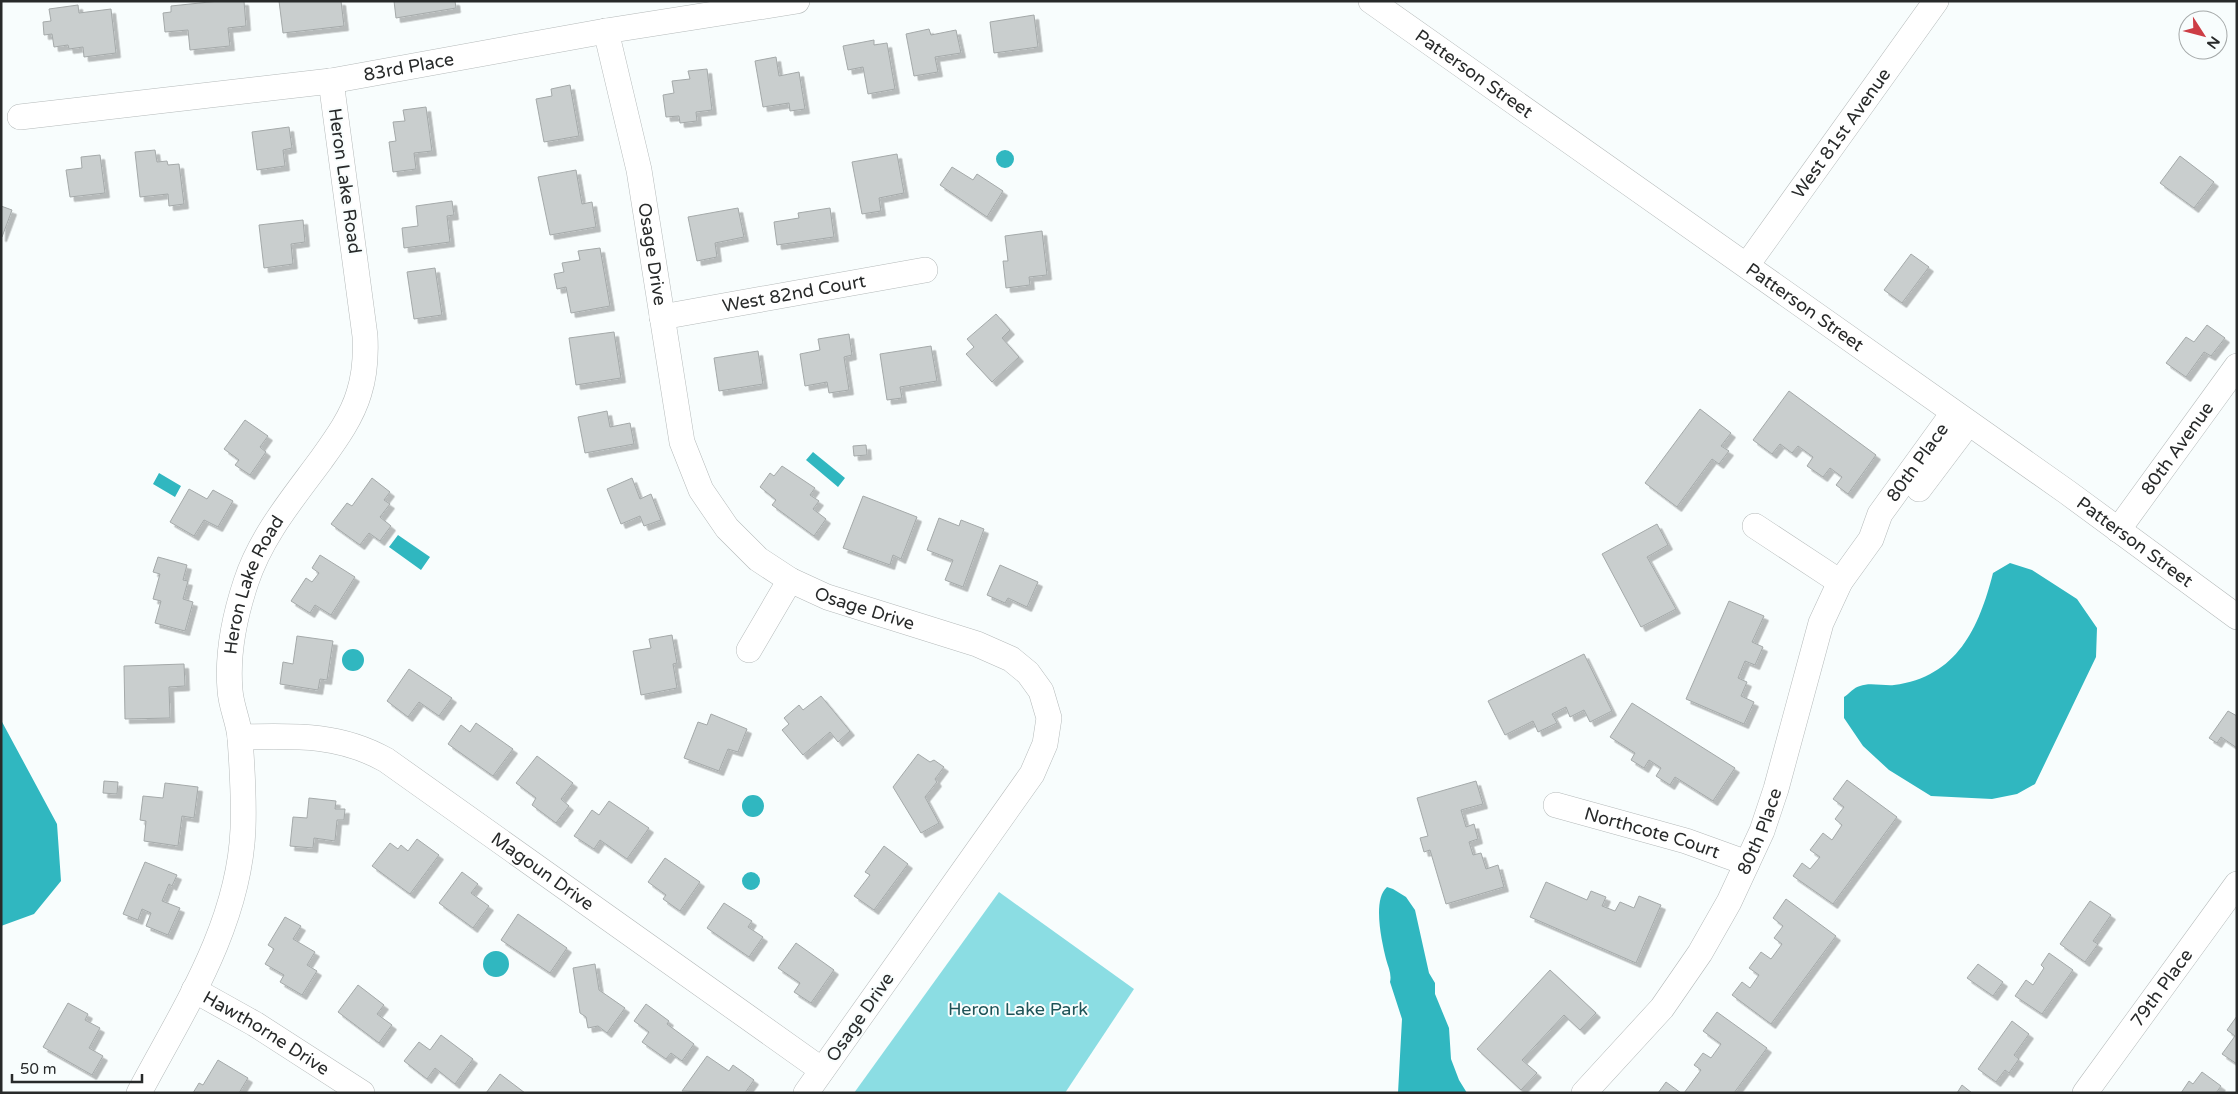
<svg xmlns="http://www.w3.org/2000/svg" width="2238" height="1094" font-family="'Varela Round',sans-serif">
<defs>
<filter id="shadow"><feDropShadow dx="4.5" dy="4.5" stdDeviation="0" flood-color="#0004"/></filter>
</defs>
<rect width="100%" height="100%" fill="#f8fdfd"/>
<path fill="#8bdde3" d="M999,892l135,97 -69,104h-211z"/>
<path fill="#30b7c0" d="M996 159a9 9 0 1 1 18 0a9 9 0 1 1-18 0Z
M813,452l32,26 -7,9 -32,-27z
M159,473l22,13 -6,11 -22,-13z
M398,535l32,22 -9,13 -32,-23z
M2010,563l22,7 45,29 20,29 -1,29 -61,127 -18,10 -25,5 -61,-3 -42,-26 -26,-24 -19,-28v-21c5,-3 10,-10 16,-11 9,-4 24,0 34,-1 63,-8 85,-57 99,-112z
M342 660a11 11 0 1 1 22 0a11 11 0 1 1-22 0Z
M1,720l56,104 4,57 -27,33 -33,12z
M742 806a11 11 0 1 1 22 0a11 11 0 1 1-22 0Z
M742 881a9 9 0 1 1 18 0a9 9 0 1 1-18 0Z
M1387,887l6,2 13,8 9,13 14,63 6,10v11l14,34 2,31 8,21 8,13h-69l4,-74 -12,-37c2,-8 -2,-15 -4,-23 -4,-17 -14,-59 1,-72z
M483 964a13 13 0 1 1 26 0a13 13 0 1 1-26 0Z"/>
<path fill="#c9cece" stroke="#a4a9a9" filter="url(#shadow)" d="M219,1h25l2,25 -18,2 2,18 -40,4 -2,-20 -23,2 -2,-19 8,-1v-6z
M279,1h62l3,25 -61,7z
M394,1h61l1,7 -60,10z
M78,5l1,8 32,-4 5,44 -32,4 -1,-10 -14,2 -1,-4 -14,2 -2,-13 -8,1 -1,-13 8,-1 -2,-12z
M1034,15l4,32 -44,6 -4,-31z
M929,29l2,6 25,-5 5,23 -26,4 3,15 -24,4 -8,-42z
M874,40v5l13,-2 8,46 -27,5 -5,-27 -15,3 -5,-24z
M776,57l3,19 20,-4 6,37 -15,2 -1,-8 -26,4 -8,-46z
M707,69l5,41 -16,2 1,9 -17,2 -1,-7 -13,1 -3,-22 11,-2 -2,-12 18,-2 -2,-8z
M570,85l9,51 -35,6 -8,-43 16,-3 -1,-7z
M426,107l6,44 -18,2 2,16 -23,3 -4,-30 7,-1 -3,-19 12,-1 -2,-11z
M289,127l3,21 -9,2 2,16 -28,4 -5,-38z
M155,150l2,12 10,-1 1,4 11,-1 5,40 -15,2 -1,-12 -28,3 -5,-45z
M897,154l7,39 -25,5 2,13 -19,3 -10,-52z
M100,155l5,38 -35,4 -4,-27 16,-2 -1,-11z
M2180,156l34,26 -20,26 -34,-25z
M952,167l21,13 4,-6 26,17 -16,26 -47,-32z
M576,170l6,34 10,-2 4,25 -46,8 -12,-58z
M452,201l2,14 -7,1 3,26 -46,6 -2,-20 16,-2 -2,-20z
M1,206l11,4 -10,27h-1z
M738,208l6,29 -29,6 2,14 -20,4 -9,-44z
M830,208l4,29 -57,8 -3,-23 25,-4 -1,-5z
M303,220l2,22 -14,2 2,20 -29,4 -5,-43z
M1042,231l5,44 -18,2 1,8 -24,3 -3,-27h5l-3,-25z
M600,248l10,58 -39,7 -5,-26 -9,2 -3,-15 10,-2 -2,-9 18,-3 -2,-9z
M1911,254l18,13 -27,36 -18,-13z
M435,268l7,47 -28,4 -7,-47z
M996,314l14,16 -8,8 17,19 -27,25 -26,-28 8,-7 -7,-8z
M2207,325l18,13 -14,18 -7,-4 -18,25 -20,-14 20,-26 8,5z
M614,332l7,46 -45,7 -7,-47z
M849,334l3,21 -8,2 5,33 -20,3 -2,-11 -22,4 -5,-32 20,-4 -2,-11z
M931,346l6,35 -37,6 2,11 -15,2 -7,-46z
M758,351l5,33 -44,7 -5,-33z
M1789,391l87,64 -28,39 -12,-9 6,-8 -12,-9 -7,9 -16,-11 6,-9 -15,-11 -6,7 -12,-9 -8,10 -19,-14z
M1700,409l31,24 -10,13 8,5 -10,13 -7,-5 -35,48 -32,-24z
M607,411l3,16 20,-4 4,21 -49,9 -7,-36z
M245,420l23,16 -8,11 6,5 -16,23 -15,-10 4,-5 -15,-11z
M866,445l1,10 -13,1 -1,-10z
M782,466l33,22 -5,7 9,6 -6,8 13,10 -12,17 -42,-31 4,-5 -16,-13 10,-14 4,3z
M372,478l18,14 -6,8 6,4 -10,13 11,9 -11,15 -11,-8 -9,12 -29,-21 16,-21 5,3z
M632,478l8,21 11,-5 10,26 -17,6 -4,-10 -19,8 -14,-35z
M189,489l18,10 6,-9 20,11 -15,26 -14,-7 -10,16 -24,-14z
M863,496l54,21 -16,42 -8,-4 -3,10 -47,-17z
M939,518l20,8 2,-6 23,9 -21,58 -18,-7 8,-20 -26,-10z
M1657,524l11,21 -21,12 29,52 -35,18 -39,-73z
M320,555l35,22 -24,38 -16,-10 -5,8 -19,-12 15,-23 6,4 7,-9 -7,-5z
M158,557l29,8 -4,15 5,1 -5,18 10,3 -8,29 -30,-8 6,-22 -8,-2 7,-25 -7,-2z
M1000,565l38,17 -11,25 -19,-9 -3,5 -18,-8z
M1729,601l35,15 -12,26 11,5 -8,18 -10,-4 -7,17 9,4 -6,14 13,6 -10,22 -58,-25z
M672,635l5,28 -4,1 4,24 -36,7 -8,-44 18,-3 -2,-9z
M297,636l36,5 -6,39 -7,-1 -2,11 -38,-6 3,-22 10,2z
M1584,654l28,57 -22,11 -6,-12 -14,7 -4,-10 -14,7 5,9 -19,9 -5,-11 -28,14 -17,-34z
M184,664l1,22 -16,1 1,31 -45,1 -1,-53z
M409,669l43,29 -13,18 -20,-14 -11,15 -21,-16z
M821,696l29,35 -12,11 -8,-10 -27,23 -21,-25 7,-6 -5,-6 15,-13 4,5z
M1632,703l103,65 -22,33 -38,-24 -5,8 -14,-9 5,-8 -12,-8 -5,8 -13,-8 4,-7 -25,-16z
M2228,711l9,5v32l-16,-11 -4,6 -8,-5z
M711,714l36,15 -9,23 -10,-3 -9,22 -35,-13 14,-36 9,3z
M476,723l37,26 -20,27 -45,-32 13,-19 9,7z
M918,754l12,8 4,-2 10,7 -9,12 2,3 -12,15 14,26 -18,10 -28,-46z
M537,756l36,27 -12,16 8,7 -13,17 -24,-18 4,-7 -20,-15z
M1847,780l50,37 -64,87 -40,-28 9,-13 8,6 10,-12 -10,-7 13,-17 9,7 10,-15 -7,-6 9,-12 -11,-8z
M104,781l14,1 -1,12 -14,-1z
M1476,781l7,23 -22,6 5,17 8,-3 4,15 -9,3 4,13 8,-2 5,16 12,-4 6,22 -58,17 -16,-54 -6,2 -4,-14 8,-2 -11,-38z
M165,783l33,4 -4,31 -12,-2 -4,30 -34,-5 2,-20 -6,-1 3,-24 20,2z
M309,798l27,3 -1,8h10l-1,11h-7l-2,21 -21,-3 -1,10 -23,-2 3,-29 14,1z
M609,801l40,27 -22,31 -27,-19 -6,9 -20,-13 18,-26 7,5z
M417,839l22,16 -29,39 -38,-28 18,-23 8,6 3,-4 7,6z
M884,846l24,18 -34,46 -20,-14 16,-21 -5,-3z
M665,858l35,24 -20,29 -17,-12 3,-4 -18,-13z
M145,862l32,13 -5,11 -3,-2 -7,17 18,7 -12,27 -22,-9 5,-13 -9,-4 -4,11 -15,-6z
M462,872l16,12 -7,9 18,13 -16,22 -34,-25z
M1546,882l41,18 4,-9 15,6 -4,9 13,5 5,-9 14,6 5,-12 22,9 -25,58 -106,-46z
M1786,899l50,37 -65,88 -39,-29 10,-13 8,6 9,-13 -10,-7 12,-16 10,7 11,-15 -8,-6 9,-12 -10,-8z
M2090,901l21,14 -18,26 5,3 -13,18 -25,-18z
M724,903l28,18 -4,6 15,10 -14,20 -42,-29z
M518,914l49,34 -17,25 -49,-33z
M285,917l16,9 -8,13 22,13 -8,13 10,6 -15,24 -22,-13 4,-7 -19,-11 9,-15 -6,-4z
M796,943l38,27 -23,33 -17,-11 6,-9 -22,-15z
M2049,953l24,17 -31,44 -27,-18 11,-16 7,5 11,-17 -3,-3z
M595,964l4,26 26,18 -18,25 -9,-7 -10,2 -2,-11 -6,-4 -7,-45z
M1978,964l25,18 -10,14 -26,-18z
M1550,970l46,43 -16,17 -16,-15 -42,45 15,13 -16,17 -44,-41z
M358,985l26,20 -7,9 15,11 -13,18 -41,-31z
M68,1003l20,11 -3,6 15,8 -11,20 14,8 -11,19 -49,-28z
M646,1004l23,17 -2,3 27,20 -12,17 -11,-8 -5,6 -24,-17 7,-10 -15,-11z
M1717,1012l50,36 -33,45h-50l17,-23 -7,-5 9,-12 8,5 10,-14 -18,-13z
M2237,1016v48l-15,-10 13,-18 -8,-6z
M2012,1021l17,13 -15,21 5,4 -10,14 -4,-3 -9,12 -18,-13z
M441,1035l32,24 -18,25 -20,-16 -8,11 -23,-18 15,-19 11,8z
M707,1056l22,15 4,-6 21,15 -9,13 -63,-2z
M218,1060l30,18 -9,15h-46l6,-10 4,2z
M2202,1072l19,14 -5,7h-35l8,-12 4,3z
M500,1074l25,19h-39z
M1666,1082l15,11h-23z
M1962,1085l10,8h-15z"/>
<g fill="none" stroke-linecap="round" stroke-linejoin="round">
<g stroke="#b5baba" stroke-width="26">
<g id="minor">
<path id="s1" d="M1371,1l696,491 170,125"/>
<path id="s2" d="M606,31l33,139 43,272 19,48 26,38 31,31 32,21 37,17 150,47 34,15 17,14 13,18 8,27 -4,26 -13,30 -226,319"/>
<path id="s3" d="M20,117l311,-36 275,-50 191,-30"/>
<path id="s4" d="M1747,265l189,-264"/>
<path id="s5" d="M662,317l263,-47"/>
<path d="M1919,489l49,-65"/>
<path d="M1755,526l85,56"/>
<path id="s6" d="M2118,530l119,-164"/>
<path d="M749,650l41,-70"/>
<path id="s7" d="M240,737c53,-1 98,-4 146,23l436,310"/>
<path id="s8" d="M1556,805l130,36 61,22"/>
<path id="s9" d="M194,990l61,34 107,69"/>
<path id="s10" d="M139,1093c44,-83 100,-167 104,-264 1,-27 -1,-64 -3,-91 -1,-16 -9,-31 -10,-48 -3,-35 5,-75 16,-108 15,-46 47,-84 75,-122 15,-21 31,-43 38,-67 6,-19 7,-38 6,-57l-34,-255"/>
<path id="s11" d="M1584,1093l78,-85 38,-55 29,-51 33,-71 14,-42 45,-166 19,-41 31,-43 9,-25 73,-101"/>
<path id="s12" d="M2085,1093l152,-209"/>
</g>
</g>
<use href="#minor" stroke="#fff" stroke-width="25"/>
</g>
<g text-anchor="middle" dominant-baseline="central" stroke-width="4" stroke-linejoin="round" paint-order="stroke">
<g font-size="18" fill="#282a2a" stroke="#f8fdfd">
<text stroke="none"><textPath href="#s3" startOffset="392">83rd Place</textPath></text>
<text stroke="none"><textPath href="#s1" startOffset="126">Patterson Street</textPath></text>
<text stroke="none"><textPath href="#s4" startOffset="162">West 81st Avenue</textPath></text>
<text transform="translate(345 181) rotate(82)">Heron Lake Road</text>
<text stroke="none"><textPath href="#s2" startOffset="228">Osage Drive</textPath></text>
<text stroke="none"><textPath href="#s5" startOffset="134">West 82nd Court</textPath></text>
<text stroke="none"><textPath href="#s1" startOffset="531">Patterson Street</textPath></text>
<text stroke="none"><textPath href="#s6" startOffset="101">80th Avenue</textPath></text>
<text stroke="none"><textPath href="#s11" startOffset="724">80th Place</textPath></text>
<text stroke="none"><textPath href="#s1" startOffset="936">Patterson Street</textPath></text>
<text stroke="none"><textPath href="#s10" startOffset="536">Heron Lake Road</textPath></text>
<text stroke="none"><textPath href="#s2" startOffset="678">Osage Drive</textPath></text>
<text stroke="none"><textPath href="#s11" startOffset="318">80th Place</textPath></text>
<text stroke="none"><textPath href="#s8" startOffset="100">Northcote Court</textPath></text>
<text stroke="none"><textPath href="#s7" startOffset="342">Magoun Drive</textPath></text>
<text stroke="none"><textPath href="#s12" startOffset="130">79th Place</textPath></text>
<text transform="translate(860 1017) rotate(-55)">Osage Drive</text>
<text stroke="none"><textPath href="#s9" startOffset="84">Hawthorne Drive</textPath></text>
</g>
<g font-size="18" fill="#1d5357" stroke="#f8fdfd">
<text x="1018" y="1009">Heron Lake Park</text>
</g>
</g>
<rect width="2238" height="1094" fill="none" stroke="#282a2a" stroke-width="5"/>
<g transform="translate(2203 35) rotate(126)"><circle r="24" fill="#f8fdfd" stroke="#a5a9a9"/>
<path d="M0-4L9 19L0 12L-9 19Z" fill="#cd3d45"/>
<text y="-8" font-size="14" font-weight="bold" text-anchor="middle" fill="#282a2a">N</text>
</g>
<path d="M12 1074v8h130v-8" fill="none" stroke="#282a2a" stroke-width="2.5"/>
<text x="20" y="1074" font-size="15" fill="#282a2a" stroke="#f8fdfd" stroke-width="4" paint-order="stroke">50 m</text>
</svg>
